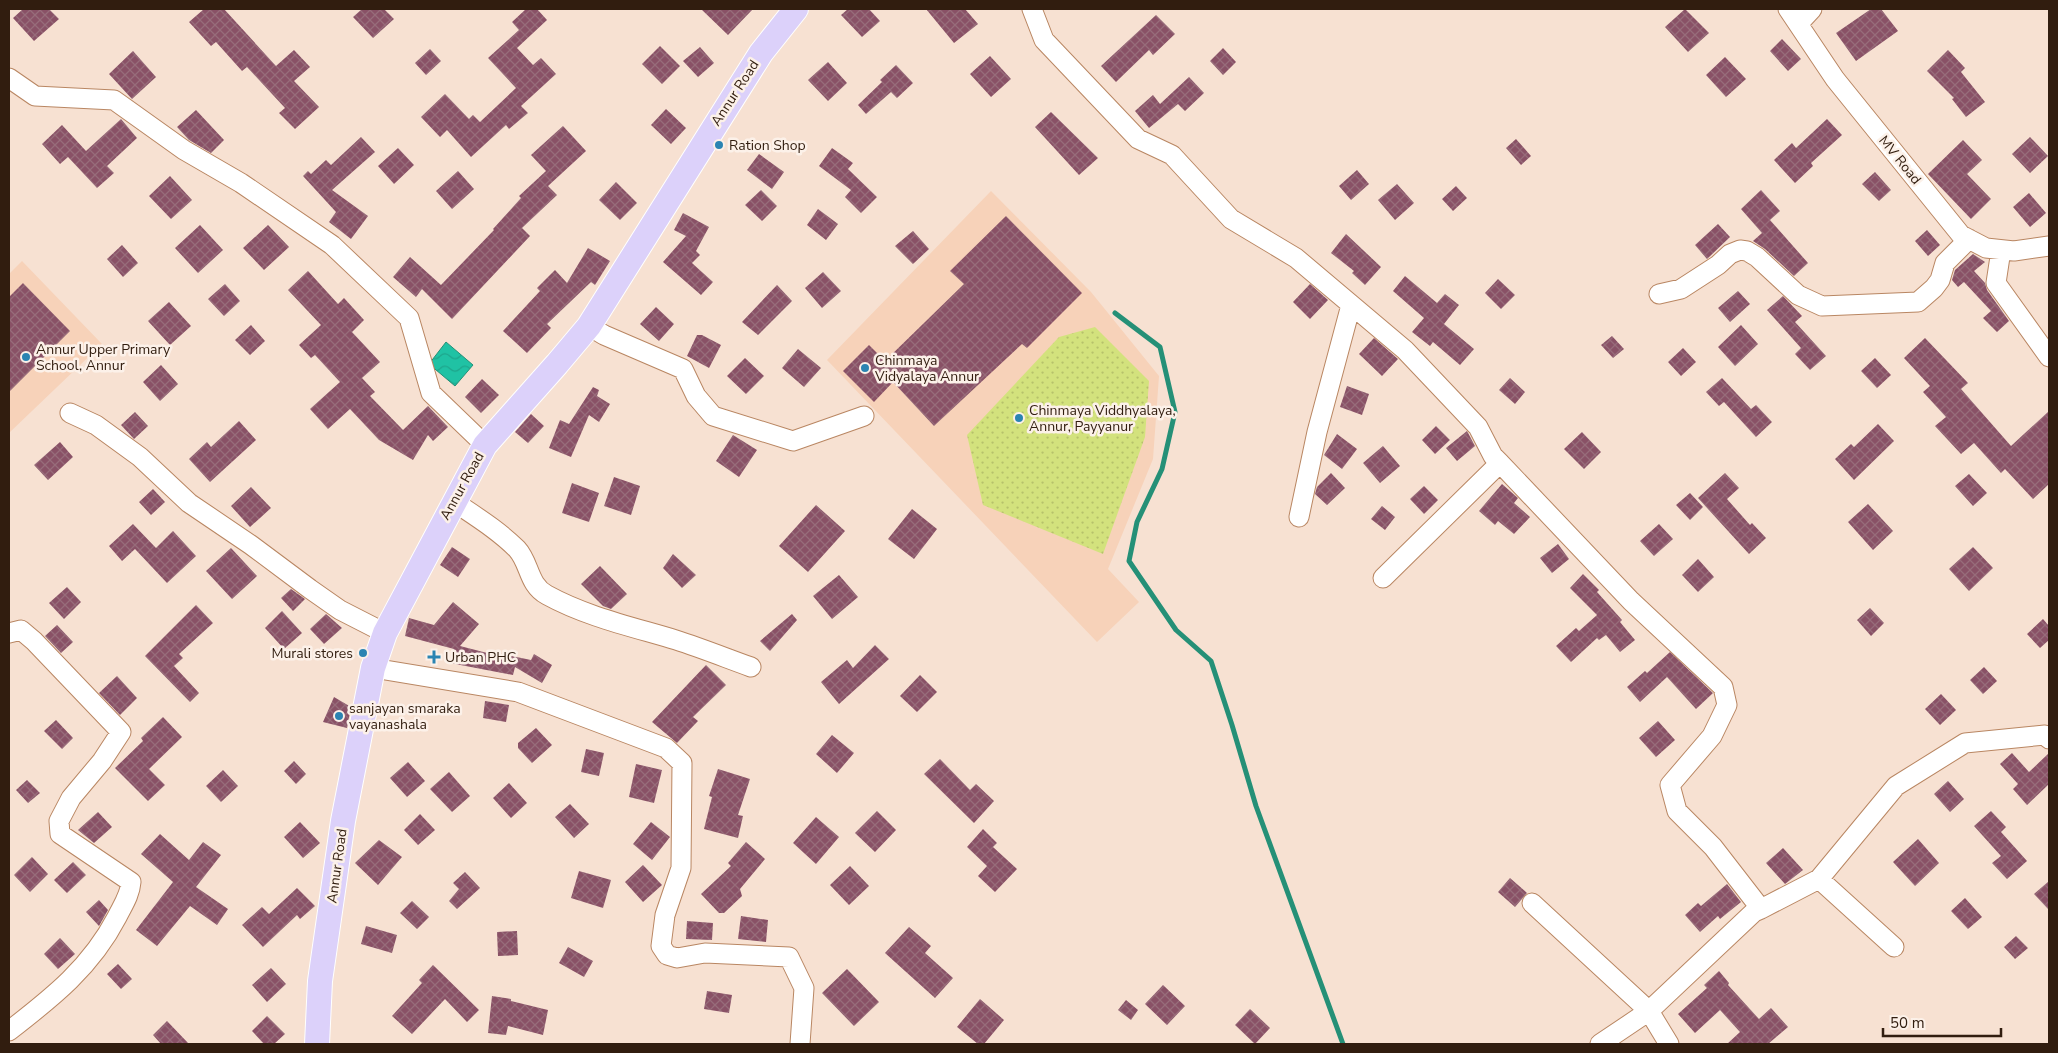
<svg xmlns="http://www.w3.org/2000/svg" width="2058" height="1053" font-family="'Nunito Sans',sans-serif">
<defs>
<pattern id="park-dots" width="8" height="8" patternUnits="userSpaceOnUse" patternTransform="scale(1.25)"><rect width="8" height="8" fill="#d3e27d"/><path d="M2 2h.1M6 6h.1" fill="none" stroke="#b6c16b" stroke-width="1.8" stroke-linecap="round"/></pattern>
<pattern id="water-waves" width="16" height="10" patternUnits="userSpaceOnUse" patternTransform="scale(1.25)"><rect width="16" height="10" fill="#20c2a4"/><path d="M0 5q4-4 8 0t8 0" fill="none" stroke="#1da68c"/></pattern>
<pattern id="building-cross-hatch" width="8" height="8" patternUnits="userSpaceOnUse" patternTransform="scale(1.25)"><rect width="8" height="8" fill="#895166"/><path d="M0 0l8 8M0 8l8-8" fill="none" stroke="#976c7a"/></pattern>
</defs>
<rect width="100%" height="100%" fill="#f7e1d2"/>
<path fill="#f7d2b9" d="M991,191l100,101 68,84 -6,83 -45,110 31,33 -42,40 -270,-282z
M22,261l80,83 -93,89v-159z"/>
<path fill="url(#park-dots)" d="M1095,327l54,54 -4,56 -42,117 -120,-49 -16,-70 92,-98z"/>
<path fill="url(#water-waves)" stroke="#259077" d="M446,342l27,23 -18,21 -26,-22z"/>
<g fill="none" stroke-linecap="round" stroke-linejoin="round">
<path stroke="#259077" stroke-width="5" d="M1115,313l45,34 15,65 -13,57 -25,53 -8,39 47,69 35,31 21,64 24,81 87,238"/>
</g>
<path fill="url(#building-cross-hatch)" d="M23,9h26l10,10 -25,22 -21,-23z
M204,9h20l52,57 18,-16 16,17 -16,14 25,26 -24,22 -16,-16 6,-5 -38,-41 -5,4 -26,-29 -5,4 -22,-24z
M362,9h22l10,10 -21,19 -20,-21z
M526,9h11l10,11 -30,28 16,17 8,-7 15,16 -35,32 7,7 -19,16 -3,-4 -35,32 -24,-27 -7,7 -19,-20 24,-23 24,25 4,-4 7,7 36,-34 -28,-30 31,-28 -7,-8z
M701,9h52l-25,26z
M848,9h21l11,12 -18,16 -21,-22z
M926,9h39l13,15 -24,19z
M1685,9l24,24 -21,19 -23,-25z
M1871,9h10l17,22 -42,30 -20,-28z
M1156,15l19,19 -22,21 -4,-5 -33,32 -15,-16z
M1782,39l19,20 -13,12 -18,-20z
M660,46l20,20 -18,18 -20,-20z
M700,47l14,16 -16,14 -15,-16z
M1223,48l13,14 -13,13 -13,-14z
M430,49l11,12 -15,14 -11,-12z
M1948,50l17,18 -4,4 24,30 -19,15 -14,-18 2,-1 -27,-27z
M133,51l23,26 -24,22 -23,-25z
M990,56l21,23 -20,18 -21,-23z
M1725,57l21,22 -20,18 -20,-22z
M828,62l19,21 -19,18 -20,-21z
M896,65l17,18 -16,15 -6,-6 -25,22 -8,-9 24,-23 -2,-2z
M1189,77l15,16 -19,18 -7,-7 -29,24 -14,-17 18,-16 7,9z
M666,109l20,19 -15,16 -20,-19z
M196,110l28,30 -13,13 -22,-13 -12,-13z
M1051,112l47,46 -19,17 -44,-48z
M121,119l16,19 -30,28 7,7 -17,15 -29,-31 -8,7 -18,-20 20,-19 24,26z
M1827,119l15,16 -31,28 2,3 -18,17 -21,-23 18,-17 4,5z
M563,126l23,25 -38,35 9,9 -35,33 8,8 -78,83 -30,-30 -6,8 -23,-20 17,-20 31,28 53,-55 -1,-1 28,-31 -2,-2 27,-25 -15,-16z
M361,137l14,15 -43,38 36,26 -17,23 -22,-17 7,-10 -33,-36 5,-5 3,3 15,-14 5,5z
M2030,137l18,19 -18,17 -18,-19z
M1516,139l15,17 -10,9 -15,-17z
M1963,140l19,20 -15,14 24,25 -20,20 -43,-45z
M398,148l16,17 -20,19 -16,-18z
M832,148l21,15 -5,6 29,28 -16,16 -16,-16 6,-7 -32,-24z
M759,154l25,18 -12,17 -25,-19z
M1357,170l12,14 -18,16 -12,-14z
M458,171l16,18 -22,20 -16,-18z
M1875,172l16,18 -12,11 -17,-17z
M170,176l22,24 -21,19 -22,-23z
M616,182l21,21 -17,17 -21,-20z
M1397,184l17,19 -19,17 -17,-20z
M1456,186l11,12 -14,13 -11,-12z
M761,190l16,16 -15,15 -17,-16z
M1761,190l19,21 -10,9 38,43 -14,13 -29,-27 -12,-8 9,-8 -21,-24z
M2029,193l17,20 -16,14 -17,-20z
M818,209l20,15 -12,16 -19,-15z
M683,213l26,14 -13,24 4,4 -8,8 21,19 -12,13 -38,-33 23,-26 -12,-6z
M1006,216l76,77 -55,55 -5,-4 -88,82 -41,-44 -19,20 -31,-31 26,-26 16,16 79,-77 -14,-13z
M1718,224l12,13 -23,22 -12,-14z
M200,225l23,25 -25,23 -23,-25z
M268,225l21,22 -25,23 -21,-22z
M1927,230l13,15 -12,11 -13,-15z
M913,231l16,18 -16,15 -18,-18z
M1346,234l35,33 -16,18 -13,-12 2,-2 -23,-18z
M122,245l16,18 -15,14 -16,-18z
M588,248l22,13 -15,24 -4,-3 -44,42 4,4 -24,25 -24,-22 37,-40 -3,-3 18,-18 12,13z
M1973,254l12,8 -11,9 11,12 2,7 22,31 -12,11 -14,-14 8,-7 -27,-29 -6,5 -6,-7 3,-10z
M308,271l30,33 6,-6 20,22 -12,12 28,30 -18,16 13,14 -5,4 33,34 25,-24 20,21 -15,14 -5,-6 -15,25 -34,-20 -29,-31 -22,20 -18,-20 30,-27 -25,-27 -4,3 -12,-13 22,-20 -33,-35z
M823,272l18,19 -19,17 -17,-20z
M1405,276l32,27 8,-9 14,11 -15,19 30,25 -14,16 -27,-23 -3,4 -18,-14 12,-14 -31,-27z
M1498,279l17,16 -14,14 -16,-16z
M23,283l47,48 -61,61v-95z
M225,284l15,17 -16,15 -16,-17z
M1310,284l18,16 -18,19 -17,-17z
M777,285l15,16 -34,34 -16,-13z
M1738,291l12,13 -20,18 -12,-14z
M1783,296l19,20 -7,6 31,34 -16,14 -15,-16 6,-6 -34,-38z
M169,302l22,24 -21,19 -22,-24z
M656,307l18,17 -15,17 -19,-17z
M251,325l14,16 -15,14 -15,-15z
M1741,325l17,19 -23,22 -17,-19z
M697,335h5l19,10 -12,23 -22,-12z
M1612,336l12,13 -11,9 -12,-13z
M1374,338l24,21 -16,17 -23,-22z
M1925,338l43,45 -7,6 50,57 38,-35v73l-16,15 -28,-30 -4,4 -27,-30 -13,11 -26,-28 11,-9 -23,-25 7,-6 -26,-28z
M1683,348l13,14 -15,14 -13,-14z
M798,349l23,19 -17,19 -22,-19z
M745,358l19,18 -18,18 -19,-18z
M1875,358l16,17 -14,13 -16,-17z
M161,365l17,19 -18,17 -17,-19z
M1510,378l15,14 -10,12 -16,-14z
M1722,378l29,31 5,-4 16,17 -16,15 -32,-35 -5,4 -13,-14z
M482,379l17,16 -18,18 -16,-16z
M1347,386l22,8 -7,21 -22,-8z
M593,387l6,3 -2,6 13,8 -11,18 -10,-7 -18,42 -22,-9 11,-28 9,4z
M135,412l13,14 -14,13 -13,-14z
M531,414l13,12 -16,17 -13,-11z
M239,421l17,19 -46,42 -21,-23 18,-17 4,5z
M1878,424l16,17 -40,39 -19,-21 16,-15 3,3z
M1436,426l14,14 -15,14 -13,-14z
M1467,431l8,15 -18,15 -11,-13z
M1582,432l19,20 -17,17 -20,-20z
M1337,434l20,15 -15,20 -18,-14z
M733,435l24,15 -18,27 -23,-16z
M60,442l13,15 -25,23 -14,-15z
M1383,446l17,20 -20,17 -17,-20z
M1331,473l14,15 -18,17 -12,-11 2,-7z
M1725,473l14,15 -12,11 23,26 2,-2 14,15 -17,16 -51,-56z
M1969,474l18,19 -14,13 -18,-20z
M614,477l26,9 -9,29 -27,-9z
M572,483l27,10 -10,29 -27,-9z
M1502,484l16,14 -4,5 16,14 -16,17 -16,-13 -3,4 -16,-14z
M1424,486l14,14 -14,14 -14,-15z
M251,487l20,21 -21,19 -19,-21z
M153,489l12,13 -14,13 -12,-13z
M1690,493l13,14 -13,13 -14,-15z
M1868,504l25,27 -20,19 -25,-28z
M816,505l29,26 -37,41 -29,-26z
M1382,506l13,11 -10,13 -14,-11z
M912,509l25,20 -23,30 -26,-20z
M133,524l23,24 17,-17 23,25 -29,27 -32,-34 -13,12 -13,-15z
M1659,524l14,15 -19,17 -14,-15z
M1558,544l11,15 -17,14 -12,-15z
M452,547l18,12 -12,18 -18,-12z
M1973,547l20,21 -24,23 -20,-22z
M231,548l26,28 -25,23 -26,-28z
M673,554l23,21 -14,13 -19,-20z
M1698,559l16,18 -16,15 -16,-17z
M600,566l27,28 -16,15 -8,-3 -22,-22z
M1583,574l16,16 -2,2 25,28 -2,2 15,18 -15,12 -14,-17 -7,5 -2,-2 -26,24 -15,-16 20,-18 3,3 18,-16 -27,-27z
M839,575l19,22 -26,22 -19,-23z
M67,587l14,15 -17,17 -15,-16z
M291,589l14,10 -12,12 -12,-13z
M453,602l26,22 -19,22 35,9 -2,-3 38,8 3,-6 18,11 -10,18 -27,-16 -2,8 -63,-12 4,-14 -49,-13 4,-18 25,7z
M196,605l17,18 -34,31 4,4 -9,8 25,27 -9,9 -45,-46z
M1870,608l14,15 -13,13 -14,-16z
M282,611l20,22 -18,16 -19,-21z
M326,614l16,14 -18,16 -14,-15z
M792,614l5,6 -27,31 -10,-10z
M2043,619l6,7v14l-9,8 -13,-14z
M57,625l16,17 -12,11 -16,-17z
M875,645l14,14 -50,45 -18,-22 26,-22 6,8z
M1670,652l43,41 -17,16 -29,-32 -27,25 -13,-15 18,-16 2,2z
M706,665l20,20 -33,32 5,4 -21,22 -25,-21z
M1984,667l13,14 -14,13 -13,-14z
M920,675l17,17 -20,20 -17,-16z
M117,676l20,22 -17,17 -21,-22z
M1941,694l15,16 -16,15 -15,-16z
M334,697l17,10 -4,21 -24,-6z
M485,701l24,4 -3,17 -23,-4z
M163,717l19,20 -33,32 16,16 -17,16 -33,-33 28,-27 -2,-3z
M56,720l17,18 -11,11 -18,-18z
M1658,721l17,19 -19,17 -17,-19z
M536,728l16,17 -20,18 -14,-15v-5z
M832,735l22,18 -17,20 -21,-19z
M586,749l18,4 -5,23 -18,-4z
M2012,753l17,19 20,-19v31l-22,21 -14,-16 5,-5 -18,-20z
M940,759l30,31 6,-6 18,17 -20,22 -50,-49z
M294,761l12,13 -10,10 -12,-13z
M408,762l17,19 -18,16 -17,-19z
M636,764l26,6 -8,33 -25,-6z
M718,769l32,10 -12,36 5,1 -5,22 -34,-9 8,-32 -3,-1z
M223,770l15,16 -17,16 -15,-16z
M449,772l21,24 -18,16 -22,-23z
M27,780l13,13 -12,10 -12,-13z
M1948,781l16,18 -14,13 -16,-18z
M509,783l18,20 -16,15 -18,-20z
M570,804l19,20 -15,14 -19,-21z
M877,811l19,19 -21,22 -20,-19z
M1991,811l15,16 -5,5 26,29 -20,18 -15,-16 9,-7 -27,-30z
M98,812l14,15 -18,16 -16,-13z
M420,814l15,16 -17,15 -14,-15z
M816,817l23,20 -23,27 -23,-21z
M300,822l20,21 -17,15 -19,-21z
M651,822l19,15 -18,23 -19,-16z
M983,829l14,14 -4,4 24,22 -22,23 -17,-16 9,-10 -20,-19z
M160,834l29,26 14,-18 18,13 -25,32 32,22 -11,16 -27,-19 -33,40 -21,-16 37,-48 -32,-28z
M1918,839l21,24 -24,23 -22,-24z
M379,840l23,17 -24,28 -23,-22z
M746,842l19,17 -25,30 2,7 -18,17h-5l-18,-19 30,-28 -3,-3z
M1783,848l20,22 -18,14 -19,-21z
M32,857l16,17 -18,18 -16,-17z
M73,862l13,13 -19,18 -13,-13z
M643,865l19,20 -19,17 -18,-20z
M850,866l19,20 -20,19 -19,-20z
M579,871l32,9 -8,28 -32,-10z
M465,872l15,16 -23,21 -8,-8 10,-12 -6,-6z
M1510,878l17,15 -12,14 -17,-15z
M2049,881v29l-15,-16z
M1727,884l14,18 -21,17 -2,-3 -18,16 -15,-17 13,-12 3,3z
M297,888l18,18 -15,13 -3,-4 -34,32 -21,-22 20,-18 7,7z
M1965,898l17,19 -14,12 -17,-18z
M99,900l9,10 -9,16 -13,-14z
M412,901l17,16 -12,12 -17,-16z
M741,916l27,4 -2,22 -28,-3z
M687,921l26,2 -1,17 -26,-1z
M366,926l31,9 -5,18 -31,-9z
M909,927l22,19 -6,7 28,25 -18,20 -50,-45z
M517,931l1,24 -20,1 -1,-24z
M2016,936l12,12 -13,11 -11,-12z
M60,938l15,16 -17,15 -14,-15z
M568,947l25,14 -9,16 -25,-14z
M118,964l14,15 -11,10 -14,-15z
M433,965l46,45 -12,12 -22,-23 -33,35 -20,-18 30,-33 -3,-3z
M271,968l15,16 -19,18 -15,-17z
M847,969l32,33 -25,24 -32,-33z
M1719,971l10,12 -1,2 31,34 12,-11 17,19 -20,17h-41l13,-12 -20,-22 -25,23 -17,-19 29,-26 -3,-3z
M1163,985l22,21 -18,19 -22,-21z
M707,991l25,4 -3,18 -25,-4z
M492,996l19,3v2l37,9 -5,25 -35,-9 -2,9 -18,-2z
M980,999l24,21 -20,24h-6l-21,-17z
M1126,1000l12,10 -7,10 -13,-10z
M1250,1009l20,19 -15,16 -20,-19z
M267,1016l18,18 -11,10h-10l-12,-13z
M167,1021l22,23h-28l-8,-9z"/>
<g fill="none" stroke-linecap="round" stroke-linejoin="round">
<g stroke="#b98662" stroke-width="21">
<path id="minor" d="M1032,9l12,31 94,99 34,16 59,64 65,39 109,92 73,77 15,29 7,7 131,138 92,86 4,18 -15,31 -42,49 7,26 36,36 48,62 58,-30 77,-93 69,-43 80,-8 4,4
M1788,9l47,70 126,156 25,13 28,3 35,-5
M1799,23l13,-14
M9,78l26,18 79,4 70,50 57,33 91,62 77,73 22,75 54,52
M2001,250l-5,33 53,74
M1659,294l22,-5 37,-24 12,-11 10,-4 7,1 10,6 41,38 24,11 96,-4 16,-14 6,-8 5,-17 24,-24
M589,326l15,9 79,34 13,27 17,20 80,25 71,-25
M70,413l26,12 44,32 49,46 62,42 59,44 30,21 45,23
M453,501c22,15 45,29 64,48 13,14 11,36 30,46 40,22 86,32 129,45 25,8 50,18 75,27
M1299,517l18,-85 34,-127
M1383,578l117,-115
M9,633l12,-3 13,11 87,91 -19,29 -31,37 -12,23 1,13 71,48c-1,13 -8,23 -14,35 -26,50 -64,80 -108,114
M373,668l145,24 148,56 16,15 -1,105 -16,47 -4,31 6,9 10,3 28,-5 84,4 15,31 -4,56
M1819,879l75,68
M1532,903l117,108 20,33
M1600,1044l49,-33 105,-99 7,-3"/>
</g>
<g stroke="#fff" stroke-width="26">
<path id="major" d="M317,1044l3,-63 23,-160 30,-153 12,-35 100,-188 72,-81 32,-38 172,-273 35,-44"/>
</g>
<use href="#minor" stroke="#fff" stroke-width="19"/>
<use href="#major" stroke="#dcd1fa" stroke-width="24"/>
</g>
<g fill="#2b84b2" stroke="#fcf1e9" stroke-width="2">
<circle cx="719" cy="145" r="5"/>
<circle cx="26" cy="357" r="5"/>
<circle cx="865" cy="368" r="5"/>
<circle cx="1019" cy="418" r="5"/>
<circle cx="363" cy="653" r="5"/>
<path d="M431.5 649.5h5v5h5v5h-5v5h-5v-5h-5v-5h5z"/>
<circle cx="339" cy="716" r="5"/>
</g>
<g text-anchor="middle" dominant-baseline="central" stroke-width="5" stroke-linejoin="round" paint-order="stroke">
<g font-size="14" fill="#311d0f" stroke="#fcf1e9">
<text transform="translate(735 93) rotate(-57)">Annur Road</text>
<text transform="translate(1900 160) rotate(51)">MV Road</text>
<text transform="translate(462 486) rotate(-61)">Annur Road</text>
<text transform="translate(337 866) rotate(-82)">Annur Road</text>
</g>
<g font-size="14" fill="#311d0f" stroke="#fcf1e9" text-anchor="start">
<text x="729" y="145">Ration Shop</text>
<text x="36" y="349">Annur Upper Primary<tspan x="36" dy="16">School, Annur</tspan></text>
<text x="875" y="360">Chinmaya<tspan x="875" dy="16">Vidyalaya Annur</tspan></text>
<text x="1029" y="410">Chinmaya Viddhyalaya,<tspan x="1029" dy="16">Annur, Payyanur</tspan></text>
<text x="353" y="653" text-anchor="end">Murali stores</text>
<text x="445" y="657">Urban PHC</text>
<text x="349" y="708">sanjayan smaraka<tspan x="349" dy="16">vayanashala</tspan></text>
</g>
</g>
<rect width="2058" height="1053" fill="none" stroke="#311d0f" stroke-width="20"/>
<path d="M1883 1028v8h118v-8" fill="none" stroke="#311d0f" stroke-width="2.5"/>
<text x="1890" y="1028" font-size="15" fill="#311d0f" stroke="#fcf1e9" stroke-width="4" paint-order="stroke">50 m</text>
</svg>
